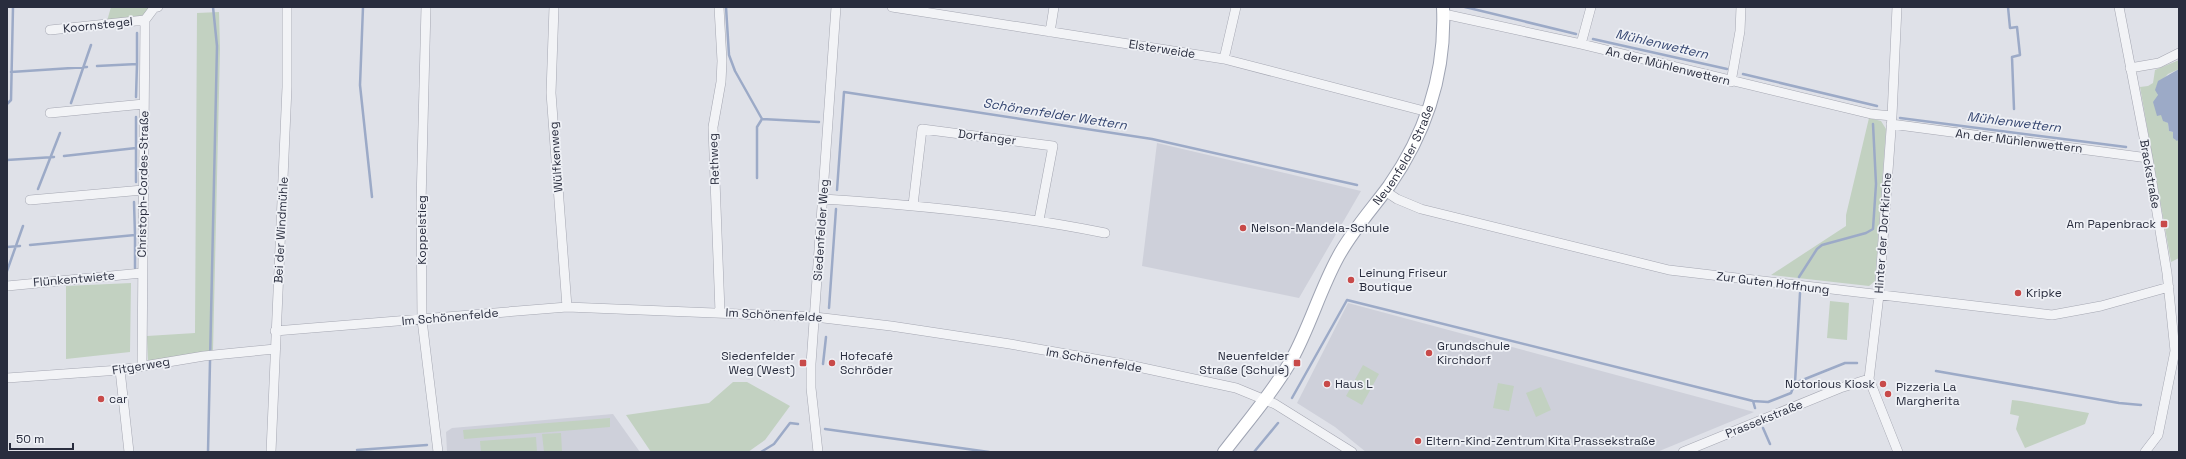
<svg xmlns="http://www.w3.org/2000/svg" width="2186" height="459" font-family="'Space Grotesk',sans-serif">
<rect width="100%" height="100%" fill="#dfe1e8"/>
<path fill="#ced0da" d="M1157,143l204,48 -62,107 -157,-32z
M1348,303l406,109 -97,40h-291l-31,-25 -38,-24z
M613,414l27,38h-193l-1,-20 6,-4z"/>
<path fill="#c2d1c1" d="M111,7h40l-7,10 -37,4z
M219,12l1,37 -7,302 -65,10 -1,-25 48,-3 2,-320z
M2179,60v9l-11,5 -12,13 8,34 4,2 1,8 4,1 2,8 4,-1v119l-8,4 -31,-175 8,-1 5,-3 2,-13z
M1869,118l12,3 5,8 -11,152 -6,5 -98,-11 75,-49v-11z
M131,283l-1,69 -64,7v-73z
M1830,301l19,2 -2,37 -20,-2z
M1363,365l16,9 -17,31 -16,-9z
M733,382h14l43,24 -25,34 -17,12h-97l-25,-37 83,-12z
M1498,383l16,3 -5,25 -16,-3z
M1541,387l10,23 -15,7 -10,-24z
M2012,400l9,1 68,12 -4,11 -60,24 -9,-19 3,-13 -9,-2z
M610,418v9l-146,12 -1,-9z
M561,433l1,19h-18l-2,-18z
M536,437l1,15h-56l-1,-11z"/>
<path fill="#9caac7" d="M2179,69v70l-2,2 -4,-3v-6l-4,-1 -1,-8 -5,-2 -2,-6 -4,1 -4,-14 5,-7 -3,-5 3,-9z"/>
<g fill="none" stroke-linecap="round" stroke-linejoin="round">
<path stroke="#9caac7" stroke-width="2.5" d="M363,7l-3,78 12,112
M726,7l3,48 6,16 27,48 -5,8v51
M1465,7l111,27
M2008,7l2,21 7,-1 3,28 -8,2 2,52
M1593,39l134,30
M137,64v-31
M97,66l40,-2 -1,33
M11,72l76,-5
M1743,74l134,32
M71,103l20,-58
M7,104l4,-4 2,-93
M136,117v65
M1900,118l226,29
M762,119l57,3
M64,156l72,-8
M7,160l47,-3
M38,189l22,-56
M837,190l7,-98 308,47 205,46
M134,202l1,33
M30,245l105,-10v33
M7,247l13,-1
M7,271l16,-45
M1799,277l18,-28 5,-4 44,-12 7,-4 3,-45 -3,-60
M829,308l7,-99
M823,364l3,-27
M1936,371l183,32 22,2
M1795,383l5,-90
M1292,398l55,-98 406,101 15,1 23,-9 4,-10 50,-20h12
M1753,401l2,7
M1763,428l7,16
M825,429l164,23
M357,450l70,-5
M208,452l9,-406 -4,-39
M761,452l13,-8 16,-21 8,1
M1254,452l24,-29"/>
<g stroke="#a5a7b2" stroke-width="10">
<path id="minor" d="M426,7l-5,196 1,117 16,132
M554,7l-3,86 16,214
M719,7l3,54 -1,21 -8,45 7,185
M892,7l332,52 204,53
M1897,7l-5,109 -13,179 -10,84 29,73
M2119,7l29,151 19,115 8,78 -17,84 -13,17
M1444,14l137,30 290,70 21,2
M50,30l95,-10
M1050,32l4,-25
M1581,44l10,-37
M1224,59l12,-52
M2130,68l29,-5 20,-10
M1731,82l9,-51 1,-24
M50,113l94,-9
M1891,124l257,34
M1385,191l12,8 24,10 248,61 383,45 49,-9 68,-19
M823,199c95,6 189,15 282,34
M30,200l113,-10
M913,205l9,-76 131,17 -14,74
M7,286l135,-13
M275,331l292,-24 248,10 76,9 119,18 119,21 107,23 39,16 77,48
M142,366l3,-346 9,-12 4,-1
M120,370l9,82
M7,378l113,-8 84,-14 71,-7
M271,452l16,-365v-80
M818,452l-7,-64v-24l25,-357
M1683,452l157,-64 29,-9"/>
</g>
<g stroke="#9fa4b3" stroke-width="14">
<g id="major">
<path id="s1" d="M1224,452c23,-30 49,-60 68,-93 18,-33 28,-69 46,-102 14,-26 34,-48 51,-71 37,-53 57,-114 54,-179"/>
</g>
</g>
<use href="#minor" stroke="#f2f3f6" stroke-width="9"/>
<use href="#major" stroke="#fff" stroke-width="12"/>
</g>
<g fill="#c84a49" stroke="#eff1f6" stroke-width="1.5">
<rect x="2160" y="220" width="8" height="8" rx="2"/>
<circle cx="1243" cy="228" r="4"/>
<circle cx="1351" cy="280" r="4"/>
<circle cx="2018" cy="293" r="4"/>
<circle cx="1429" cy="353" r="4"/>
<rect x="799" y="359" width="8" height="8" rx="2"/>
<circle cx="832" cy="363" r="4"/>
<rect x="1293" y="359" width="8" height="8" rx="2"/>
<circle cx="1327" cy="384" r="4"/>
<circle cx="1883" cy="384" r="4"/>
<circle cx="1888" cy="394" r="4"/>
<circle cx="101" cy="399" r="4"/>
<circle cx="1418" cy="441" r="4"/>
</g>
<g text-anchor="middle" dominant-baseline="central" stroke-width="3.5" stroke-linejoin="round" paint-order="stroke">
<g font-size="12" fill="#292d3e" stroke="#eff1f6">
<text transform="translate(98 25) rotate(-6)">Koornstegel</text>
<text transform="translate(1162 49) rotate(9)">Elsterweide</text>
<text transform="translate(1668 66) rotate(14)">An der Mühlenwettern</text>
<text transform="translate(987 137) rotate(7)">Dorfanger</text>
<text transform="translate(2019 141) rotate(7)">An der Mühlenwettern</text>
<text stroke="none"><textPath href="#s1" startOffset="349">Neuenfelder Straße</textPath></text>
<text transform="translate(556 157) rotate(-94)">Wülfkenweg</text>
<text transform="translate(714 159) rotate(-92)">Rethweg</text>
<text transform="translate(2150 174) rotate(80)">Brackstraße</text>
<text transform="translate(143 184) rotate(-89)">Christoph-Cordes-Straße</text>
<text transform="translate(281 230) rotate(-87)">Bei der Windmühle</text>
<text transform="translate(422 230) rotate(-90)">Koppelstieg</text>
<text transform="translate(821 230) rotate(-86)">Siedenfelder Weg</text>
<text transform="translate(1883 233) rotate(-86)">Hinter der Dorfkirche</text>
<text transform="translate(74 279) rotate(-5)">Flünkentwiete</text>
<text transform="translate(1773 283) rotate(7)">Zur Guten Hoffnung</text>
<text transform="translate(774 315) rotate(3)">Im Schönenfelde</text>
<text transform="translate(450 317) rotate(-5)">Im Schönenfelde</text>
<text transform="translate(1094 360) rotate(10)">Im Schönenfelde</text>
<text transform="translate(141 366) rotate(-9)">Fitgerweg</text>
<text transform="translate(1764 419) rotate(-22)">Prassekstraße</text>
</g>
<g font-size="12" fill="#292d3e" stroke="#eff1f6" text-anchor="start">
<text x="2156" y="224" text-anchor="end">Am Papenbrack</text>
<text x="1251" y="228">Nelson-Mandela-Schule</text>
<text x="1359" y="273">Leinung Friseur<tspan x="1359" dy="14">Boutique</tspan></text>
<text x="2026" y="293">Kripke</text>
<text x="1437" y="346">Grundschule<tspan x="1437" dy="14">Kirchdorf</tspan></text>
<text x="795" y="356" text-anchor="end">Siedenfelder<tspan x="795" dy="14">Weg (West)</tspan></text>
<text x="840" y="356">Hofecafé<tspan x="840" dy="14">Schröder</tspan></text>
<text x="1289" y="356" text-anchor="end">Neuenfelder<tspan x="1289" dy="14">Straße (Schule)</tspan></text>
<text x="1335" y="384">Haus L</text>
<text x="1875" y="384" text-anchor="end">Notorious Kiosk</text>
<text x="1896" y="387">Pizzeria La<tspan x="1896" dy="14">Margherita</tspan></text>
<text x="109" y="399">car</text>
<text x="1426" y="441">Eltern-Kind-Zentrum Kita Prassekstraße</text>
</g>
<g font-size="13" font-style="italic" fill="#354671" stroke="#eff1f6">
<text transform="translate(1662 44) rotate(13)">Mühlenwettern</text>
<text transform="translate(1055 114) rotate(9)">Schönenfelder Wettern</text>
<text transform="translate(2014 122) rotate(7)">Mühlenwettern</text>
</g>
</g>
<rect width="2186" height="459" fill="none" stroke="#292d3e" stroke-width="16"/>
<path d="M10 443v6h63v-6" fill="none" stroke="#292d3e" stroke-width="2"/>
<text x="16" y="443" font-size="12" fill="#292d3e" stroke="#eff1f6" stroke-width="3" paint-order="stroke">50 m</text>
</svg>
